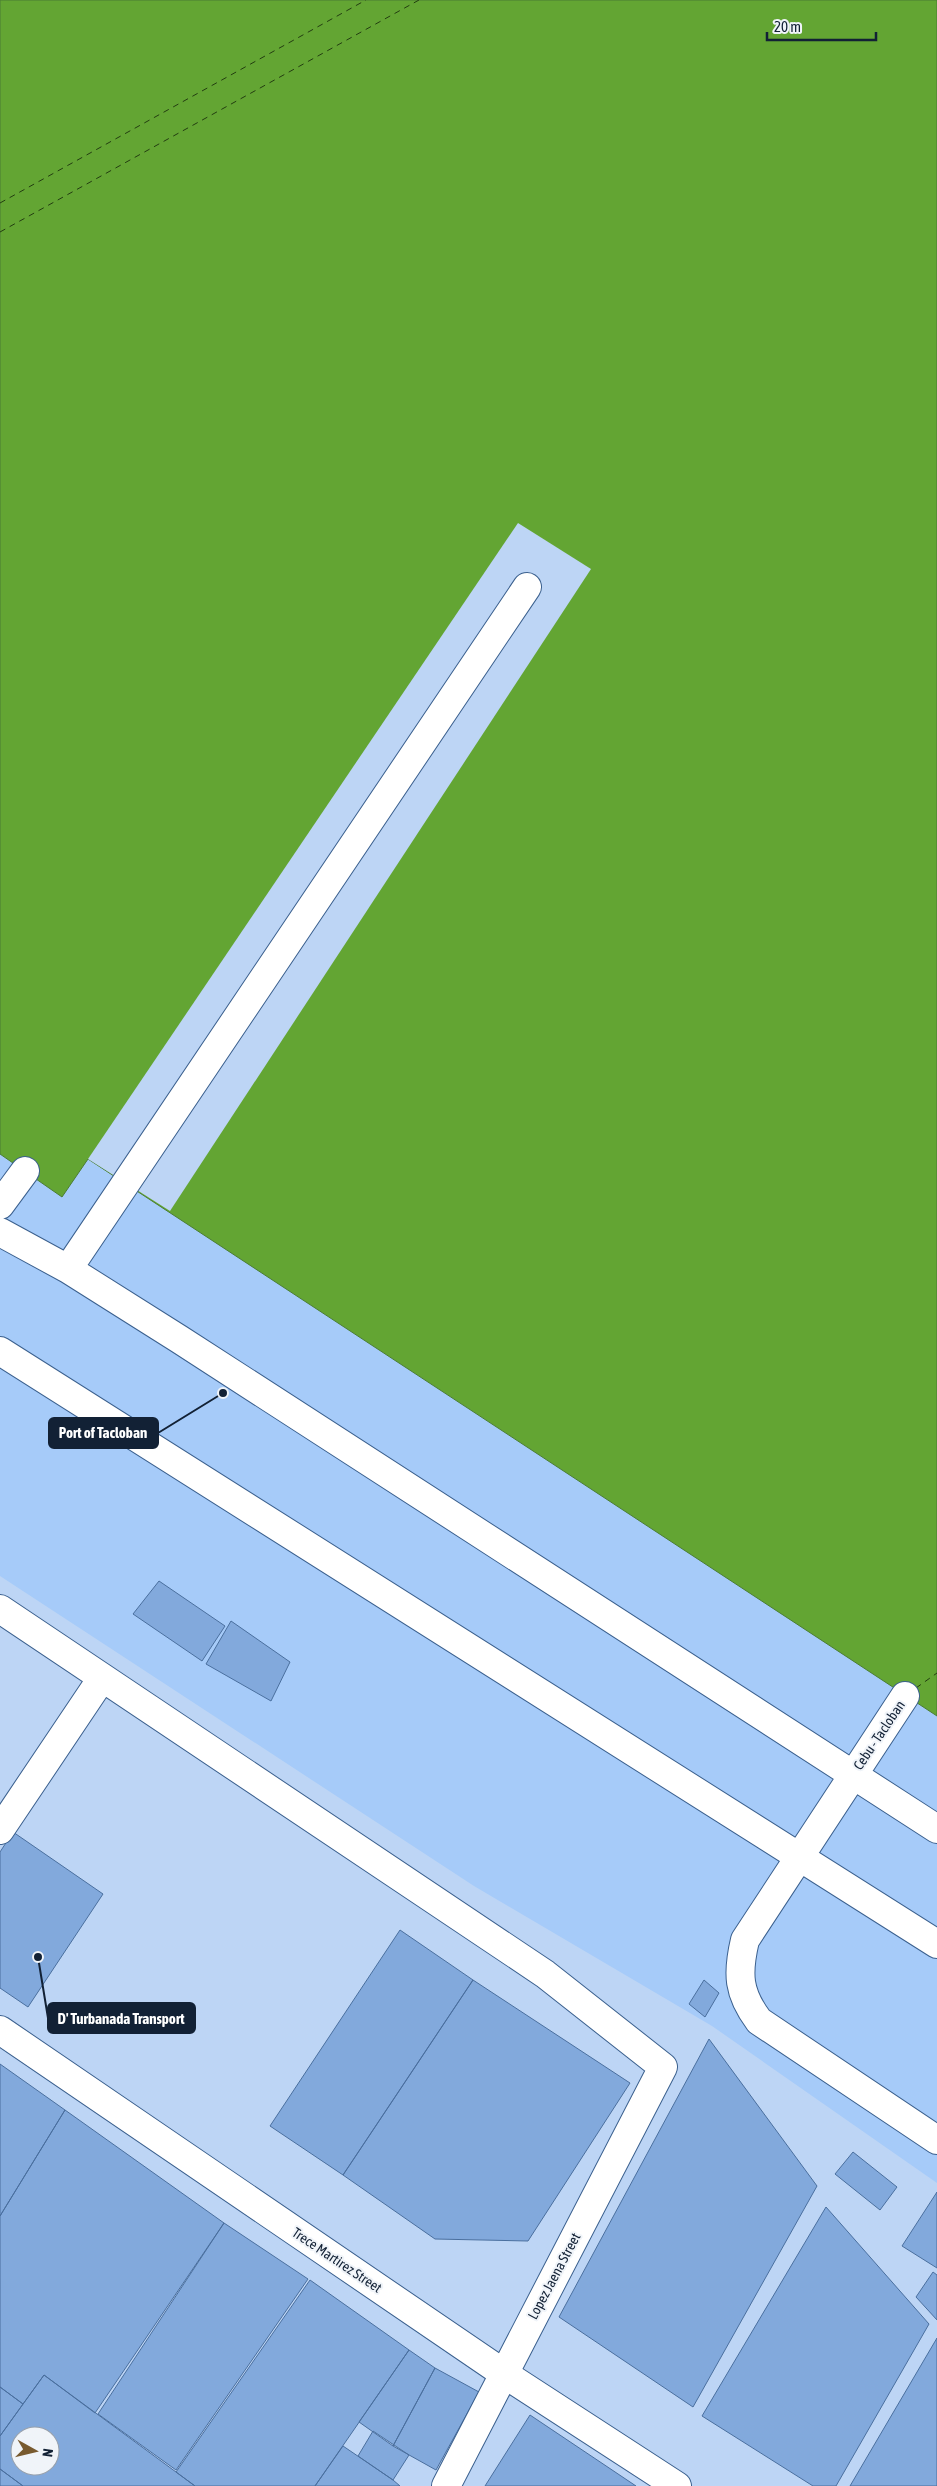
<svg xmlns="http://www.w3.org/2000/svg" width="937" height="2486" font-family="'Asap Condensed',sans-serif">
<rect width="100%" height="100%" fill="#bdd5f5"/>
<path fill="#a6cbf9" d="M518,523l-348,688 767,505v467l-225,-157 -238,-140 -474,-310v-422l62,43z"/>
<path fill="#63a533" stroke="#4b7d34" d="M0,0h937v1716l-849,-557 -26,38 -62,-43z"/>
<path fill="#bdd5f5" d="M518,523l73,46 -421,642 -82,-52z"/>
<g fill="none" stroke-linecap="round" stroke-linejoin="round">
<path stroke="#233d11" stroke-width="1" stroke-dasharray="6 5" stroke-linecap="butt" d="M0,203l366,-203
M0,232l419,-232
M916,1688l21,-15"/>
</g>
<path fill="#82a9dc" stroke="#4a6f9e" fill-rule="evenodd" d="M159,1581l66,45 -23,35 -69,-47z
M231,1621l59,41 -19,39 -65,-37z
M13,1832l90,62 -75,113 -28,-19v-136z
M400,1930l73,50 -130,195 -73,-49z
M473,1980l157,103 -102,158 -93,-2 -92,-64z
M704,1980l15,13 -14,24 -16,-13z
M709,2039l108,147 -124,221 -134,-90z
M0,2064l65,46 -65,106z
M65,2110l159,113 -129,190 -51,-38 -21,29 -23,-17v-171z
M853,2152l44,35 -17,23 -45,-36z
M937,2192v76l-35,-22z
M826,2207l103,117 -93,162h-23l-111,-70z
M224,2223l84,56 -132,191 -78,-56z
M933,2272l4,3v45l-21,-23z
M310,2280l99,70 -94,136h-120l-19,-14z
M937,2338v148h-87z
M409,2350l26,18 -42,78 -34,-24z
M435,2368l44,24 -43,78 -43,-24z
M44,2375l132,97 19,14h-172l-23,-17v-33zM20,2436h30v30h-30z
M0,2387l23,17 -23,32z
M530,2415l106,71h-151z
M373,2431l36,24 -16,25 -35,-24z
M343,2446l50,34 7,6h-85z
M0,2469l23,17h-23z"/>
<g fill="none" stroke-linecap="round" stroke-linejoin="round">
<g stroke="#3b608e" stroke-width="30">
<path id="minor" d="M0,1205l25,-34
M0,1232l68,37 111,70 758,490
M68,1269l459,-682
M0,1351l937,593
M0,1609l545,365 118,93 -217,419
M905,1696l-160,244c-8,34 -7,53 14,81l178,119
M0,1830l102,-152"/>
</g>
<g stroke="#3b608e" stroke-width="30">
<path id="major" d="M0,2030l503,343 174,113"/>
</g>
<use href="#minor" stroke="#fff" stroke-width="28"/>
<use href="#major" stroke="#fff" stroke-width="28"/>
</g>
<g text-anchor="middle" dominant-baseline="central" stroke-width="4" stroke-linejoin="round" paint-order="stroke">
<g font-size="14" fill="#122135" stroke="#f0f4f9">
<text transform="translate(879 1735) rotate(-56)">Cebu - Tacloban</text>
<text transform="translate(337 2260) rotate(34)">Trece Martirez Street</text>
<text transform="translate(554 2276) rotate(-62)">Lopez Jaena Street</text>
</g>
</g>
<path fill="none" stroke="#122135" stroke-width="2" d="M223 1393L158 1433M38 1957L48 2018"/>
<g fill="#122135" stroke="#f0f4f9" stroke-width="2">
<circle cx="223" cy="1393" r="5"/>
<circle cx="38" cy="1957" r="5"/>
</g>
<g fill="#122135" stroke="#122135" stroke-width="2">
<rect x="49" y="1418" width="109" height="30" rx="5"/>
<rect x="48" y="2003" width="147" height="30" rx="5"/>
</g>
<g font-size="15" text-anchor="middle" font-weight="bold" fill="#fff">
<text x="103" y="1438">Port of Tacloban</text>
<text x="121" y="2024">D' Turbanada Transport</text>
</g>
<g transform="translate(35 2451) rotate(98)"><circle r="24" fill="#f0f4f9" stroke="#97a0ab"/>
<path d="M0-4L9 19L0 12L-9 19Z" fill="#785a2f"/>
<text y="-8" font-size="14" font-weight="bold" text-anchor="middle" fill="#122135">N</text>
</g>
<path d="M767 32v8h109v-8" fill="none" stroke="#122135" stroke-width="2.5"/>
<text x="774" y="32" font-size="15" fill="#122135" stroke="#f0f4f9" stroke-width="4" paint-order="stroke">20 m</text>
</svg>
